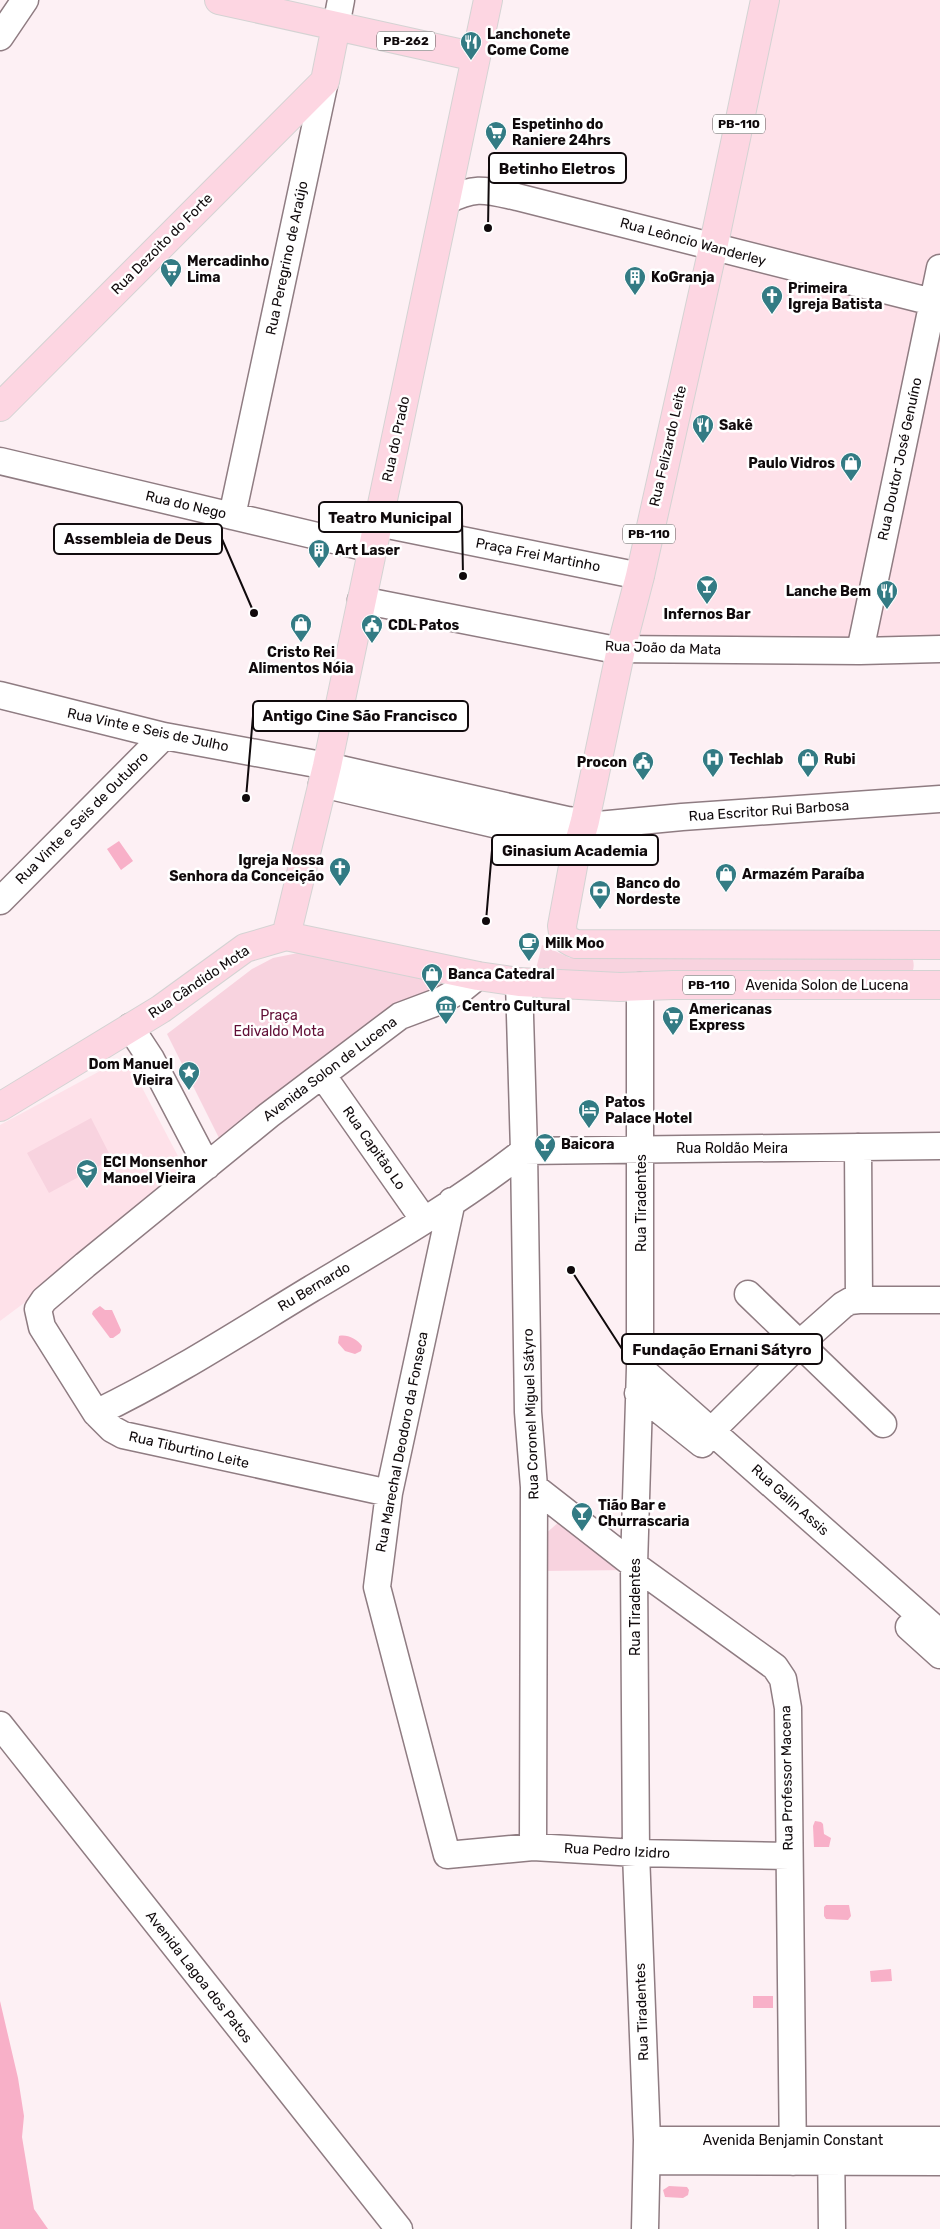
<svg xmlns="http://www.w3.org/2000/svg" width="940" height="2229" font-family="Rubik,sans-serif">
<rect width="100%" height="100%" fill="#fdf0f4"/>
<path fill="#fee1e9" d="M765,0h175v647l-329,2z
M126,1057l64,122 -190,142v-196z"/>
<path fill="#f8d3df" d="M542,945l28,13 335,-4 8,6c3,13 -4,16 -14,22l-353,-10 -10,-3z
M303,952l34,9 100,18 18,9 -235,152 -53,-106 85,-65 21,-11z
M91,1118l21,41 -63,34 -22,-40z
M560,1521l70,49 -87,1v-35z"/>
<path fill="#f8b0c8" d="M119,841l14,20 -12,9 -14,-21z
M100,1306l5,4h7l9,20 -1,3 -7,5h-3l-18,-24 1,-3z
M339,1336c8,-2 18,3 23,10l-1,5 -6,3 -10,-3 -7,-8z
M815,1821l6,1 2,2 1,10 7,4 -2,9h-15l-1,-21z
M826,1905h23l2,11 -3,4 -22,-1 -2,-3v-9z
M891,1969l1,12 -21,1 -1,-11z
M753,1996h20v12h-20z
M0,2001l18,77 6,38 -2,21 12,72 14,20h-48z
M669,2186l18,1 2,3 -1,5 -5,3 -18,-1 -2,-7z"/>
<g fill="none" stroke-linecap="round" stroke-linejoin="round">
<g stroke="#8f7c82" stroke-width="29">
<path id="minor" d="M336,26l5,-26
M0,37l25,-37
M446,201c30,-15 39,-11 71,-4l423,107
M0,461l372,88
M232,516l93,-435
M378,523l262,53
M361,600l250,49 249,2 80,-2
M860,651l80,-383
M0,695l164,41 163,30 240,54 23,3
M322,784l227,53 49,-12 84,-8 258,-18
M0,901l164,-165
M519,982l5,169 4,261 6,75 -1,360
M640,986v382l-6,197 2,288 11,287 -2,89
M130,1027l21,32 56,107
M323,1076l101,144
M858,1147l1,153
M524,1151l416,-5
M452,1201l-63,292 -12,94 70,268 86,-8 103,6 153,3
M748,1294l135,130
M640,1368l300,265
M638,1393l64,51
M96,1413c75,-36 144,-81 215,-124 72,-43 147,-86 213,-138
M700,1442l99,-98 44,-39 7,-4 9,-1h81
M534,1487l100,78 141,102 8,12 5,29 5,454
M389,1493l-266,-58 -11,-6 -16,-16 -54,-86 -4,-18 6,-9 41,-35 184,-150 131,-99 40,-15 22,-12 16,-13
M909,1627l31,28
M0,1725l399,504
M647,2140h293
M831,2143l1,86
M647,2161l293,1"/>
</g>
<g stroke="#d4d3d3" stroke-width="30">
<path id="major" d="M219,0l257,57
M765,0l-52,248 -73,328 -19,73 -36,172 -11,40 -12,65c1,11 3,14 14,18l364,1
M0,407l325,-326 11,-55
M286,936l41,-170 161,-766
M0,1107l161,-98 84,-61 41,-12 192,40 41,6 101,5 53,-2h267"/>
</g>
<use href="#minor" stroke="#fff" stroke-width="26"/>
<use href="#major" stroke="#fdd6e2" stroke-width="28"/>
</g>
<defs>
<g id="restaurant-pin" transform="scale(1.125)"><path d="M0 17L-7.5 6A9.5 9.5 0 1 1 7.5 6Z" fill="#337b84" stroke="#fff"/><path d="M-5-6h1v4h1v-4h1v4h1v-4h1v5L-1.5 .5V6h-2V.5L-5-1ZM5-6V6H3V1.5H1.5Q1.5-4 5-6Z" fill="#fff"/></g>
<g id="supermarket-pin" transform="scale(1.125)"><path d="M0 17L-7.5 6A9.5 9.5 0 1 1 7.5 6Z" fill="#337b84" stroke="#fff"/><path d="M-6-5.5h2.5l.6 2H6L4.5 2H-2.5L-4.4-4H-6ZM-1.5 3.2a1.3 1.3 0 1 0 .1 0ZM3 3.2a1.3 1.3 0 1 0 .1 0Z" fill="#fff"/></g>
<g id="building-pin" transform="scale(1.125)"><path d="M0 17L-7.5 6A9.5 9.5 0 1 1 7.5 6Z" fill="#337b84" stroke="#fff"/><path d="M-4-6H4V6H1V3H-1V6H-4ZM-2.5-4.3h1.7v1.8h-1.7ZM.8-4.3h1.7v1.8H.8ZM-2.5-1h1.7V.8h-1.7ZM.8-1h1.7V.8H.8Z" fill="#fff"/></g>
<g id="church-pin" transform="scale(1.125)"><path d="M0 17L-7.5 6A9.5 9.5 0 1 1 7.5 6Z" fill="#337b84" stroke="#fff"/><path d="M-1.2-6h2.4v3.5h3.3v2.4h-3.3V6h-2.4V-.1h-3.3v-2.4h3.3Z" fill="#fff"/></g>
<g id="shop-pin" transform="scale(1.125)"><path d="M0 17L-7.5 6A9.5 9.5 0 1 1 7.5 6Z" fill="#337b84" stroke="#fff"/><path d="M-5-2.5h2.3a2.7 3.5 0 0 1 5.4 0H5L5.5 6h-11ZM-1.5-2.5h3a1.5 2.3 0 0 0-3 0Z" fill="#fff"/></g>
<g id="bar-pin" transform="scale(1.125)"><path d="M0 17L-7.5 6A9.5 9.5 0 1 1 7.5 6Z" fill="#337b84" stroke="#fff"/><path d="M-6-5H6L.8 .8V4.5H3.5V6h-7V4.5H-.8V.8Z" fill="#fff"/></g>
<g id="civic-pin" transform="scale(1.125)"><path d="M0 17L-7.5 6A9.5 9.5 0 1 1 7.5 6Z" fill="#337b84" stroke="#fff"/><path d="M-.6-6.5H3V-4.5H.6V-3L4-1V1h2V6H-6V1h2V-1L-.6-3ZM-1.2 2.5V6h2.4V2.5Z" fill="#fff"/></g>
<g id="hospital-pin" transform="scale(1.125)"><path d="M0 17L-7.5 6A9.5 9.5 0 1 1 7.5 6Z" fill="#337b84" stroke="#fff"/><path d="M-5-5h3v3.5h4V-5h3V5h-3V1.5h-4V5h-3Z" fill="#fff"/></g>
<g id="bank-pin" transform="scale(1.125)"><path d="M0 17L-7.5 6A9.5 9.5 0 1 1 7.5 6Z" fill="#337b84" stroke="#fff"/><path d="M-6-4H6V4H-6ZM0-2.3a2.3 2.3 0 1 0 0 4.6a2.3 2.3 0 1 0 0-4.6Z" fill="#fff"/></g>
<g id="cafe-pin" transform="scale(1.125)"><path d="M0 17L-7.5 6A9.5 9.5 0 1 1 7.5 6Z" fill="#337b84" stroke="#fff"/><path d="M-5.5-4.5H6V0H3Q3 3.5 0 3.5H-2.5Q-5.5 3.5-5.5 0ZM3-3.2v2h1.7v-2ZM-6 4.5H4V6H-6Z" fill="#fff"/></g>
<g id="museum-pin" transform="scale(1.125)"><path d="M0 17L-7.5 6A9.5 9.5 0 1 1 7.5 6Z" fill="#337b84" stroke="#fff"/><path d="M0-6L6-3V-2H-6V-3ZM-5-1h2V3h-2ZM-1-1h2V3h-2ZM3-1h2V3H3ZM-6 4H6V6H-6Z" fill="#fff"/></g>
<g id="sight-pin" transform="scale(1.125)"><path d="M0 17L-7.5 6A9.5 9.5 0 1 1 7.5 6Z" fill="#337b84" stroke="#fff"/><path d="M0-6L1.8-2.2L6-1.7L2.9 1.2L3.7 5.4L0 3.3L-3.7 5.4L-2.9 1.2L-6-1.7L-1.8-2.2Z" fill="#fff"/></g>
<g id="hotel-pin" transform="scale(1.125)"><path d="M0 17L-7.5 6A9.5 9.5 0 1 1 7.5 6Z" fill="#337b84" stroke="#fff"/><path d="M-6-4.5h1.5V1H6V5H4.5V3h-9V5H-6ZM-4 0a1.8 1.8 0 1 1 3.6 0ZM.5 0V-2.5h3Q6-2.5 6 0Z" fill="#fff"/></g>
<g id="school-pin" transform="scale(1.125)"><path d="M0 17L-7.5 6A9.5 9.5 0 1 1 7.5 6Z" fill="#337b84" stroke="#fff"/><path d="M0-5L7-2L0 1L-7-2ZM-4 1L0 2.5L4 1V4Q0 6-4 4Z" fill="#fff"/></g>
</defs>
<g fill-rule="evenodd">
<use href="#restaurant-pin" x="471" y="42"/>
<use href="#supermarket-pin" x="496" y="132"/>
<use href="#supermarket-pin" x="171" y="269"/>
<use href="#building-pin" x="635" y="277"/>
<use href="#church-pin" x="772" y="296"/>
<use href="#restaurant-pin" x="703" y="425"/>
<use href="#shop-pin" x="851" y="463"/>
<use href="#building-pin" x="319" y="550"/>
<use href="#bar-pin" x="707" y="586"/>
<use href="#restaurant-pin" x="887" y="591"/>
<use href="#shop-pin" x="301" y="624"/>
<use href="#civic-pin" x="372" y="625"/>
<use href="#hospital-pin" x="713" y="759"/>
<use href="#shop-pin" x="808" y="759"/>
<use href="#civic-pin" x="643" y="762"/>
<use href="#church-pin" x="340" y="868"/>
<use href="#shop-pin" x="726" y="874"/>
<use href="#bank-pin" x="600" y="891"/>
<use href="#cafe-pin" x="529" y="943"/>
<use href="#shop-pin" x="432" y="974"/>
<use href="#museum-pin" x="446" y="1006"/>
<use href="#supermarket-pin" x="673" y="1017"/>
<use href="#sight-pin" x="189" y="1072"/>
<use href="#hotel-pin" x="589" y="1110"/>
<use href="#bar-pin" x="545" y="1144"/>
<use href="#school-pin" x="87" y="1170"/>
<use href="#bar-pin" x="582" y="1513"/>
</g>
<g text-anchor="middle" dominant-baseline="central" stroke-width="5" stroke-linejoin="round" paint-order="stroke">
<g fill="#fff" stroke="#585455" stroke-width="1">
<rect x="377" y="31.5" width="58" height="19" rx="4"/>
<rect x="713" y="114.5" width="52" height="19" rx="4"/>
<rect x="623" y="524.5" width="52" height="19" rx="4"/>
<rect x="683" y="975.5" width="52" height="19" rx="4"/>
</g>
<g font-size="12" font-weight="bold" fill="#100a0c">
<text x="406" y="41">PB-262</text>
<text x="739" y="124">PB-110</text>
<text x="649" y="534">PB-110</text>
<text x="709" y="985">PB-110</text>
</g>
<g font-size="14" font-weight="bold" fill="#100a0c" stroke="#fff" text-anchor="start">
<text x="487" y="34">Lanchonete<tspan x="487" dy="16">Come Come</tspan></text>
<text x="512" y="124">Espetinho do<tspan x="512" dy="16">Raniere 24hrs</tspan></text>
<text x="187" y="261">Mercadinho<tspan x="187" dy="16">Lima</tspan></text>
<text x="651" y="277">KoGranja</text>
<text x="788" y="288">Primeira<tspan x="788" dy="16">Igreja Batista</tspan></text>
<text x="719" y="425">Sakê</text>
<text x="835" y="463" text-anchor="end">Paulo Vidros</text>
<text x="335" y="550">Art Laser</text>
<text x="871" y="591" text-anchor="end">Lanche Bem</text>
<text x="707" y="614" text-anchor="middle">Infernos Bar</text>
<text x="388" y="625">CDL Patos</text>
<text x="301" y="652" text-anchor="middle">Cristo Rei<tspan x="301" dy="16">Alimentos Nóia</tspan></text>
<text x="729" y="759">Techlab</text>
<text x="824" y="759">Rubi</text>
<text x="627" y="762" text-anchor="end">Procon</text>
<text x="324" y="860" text-anchor="end">Igreja Nossa<tspan x="324" dy="16">Senhora da Conceição</tspan></text>
<text x="742" y="874">Armazém Paraíba</text>
<text x="616" y="883">Banco do<tspan x="616" dy="16">Nordeste</tspan></text>
<text x="545" y="943">Milk Moo</text>
<text x="448" y="974">Banca Catedral</text>
<text x="462" y="1006">Centro Cultural</text>
<text x="689" y="1009">Americanas<tspan x="689" dy="16">Express</tspan></text>
<text x="173" y="1064" text-anchor="end">Dom Manuel<tspan x="173" dy="16">Vieira</tspan></text>
<text x="605" y="1102">Patos<tspan x="605" dy="16">Palace Hotel</tspan></text>
<text x="561" y="1144">Baicora</text>
<text x="103" y="1162">ECI Monsenhor<tspan x="103" dy="16">Manoel Vieira</tspan></text>
<text x="598" y="1505">Tião Bar e<tspan x="598" dy="16">Churrascaria</tspan></text>
</g>
<g font-size="14" fill="#100a0c" stroke="#fff">
<text transform="translate(693 242) rotate(15)">Rua Leôncio Wanderley</text>
<text transform="translate(162 244) rotate(-45)">Rua Dezoito do Forte</text>
<text transform="translate(287 258) rotate(-78)">Rua Peregrino de Araújo</text>
<text transform="translate(396 439) rotate(-78)">Rua do Prado</text>
<text transform="translate(668 446) rotate(-77)">Rua Felizardo Leite</text>
<text transform="translate(900 459) rotate(-78)">Rua Doutor José Genuíno</text>
<text transform="translate(186 505) rotate(13)">Rua do Nego</text>
<text transform="translate(538 555) rotate(11)">Praça Frei Martinho</text>
<text transform="translate(663 648) rotate(2)">Rua João da Mata</text>
<text transform="translate(148 730) rotate(12)">Rua Vinte e Seis de Julho</text>
<text transform="translate(769 811) rotate(-4)">Rua Escritor Rui Barbosa</text>
<text transform="translate(82 818) rotate(-45)">Rua Vinte e Seis de Outubro</text>
<text transform="translate(199 982) rotate(-34)">Rua Cândido Mota</text>
<text x="827" y="985">Avenida Solon de Lucena</text>
<text transform="translate(330 1069) rotate(-37)">Avenida Solon de Lucena</text>
<text transform="translate(374 1148) rotate(55)">Rua Capitão Lo</text>
<text x="732" y="1148">Rua Roldão Meira</text>
<text transform="translate(641 1203) rotate(-90)">Rua Tiradentes</text>
<text transform="translate(314 1287) rotate(-31)">Ru Bernardo</text>
<text transform="translate(531 1414) rotate(-92)">Rua Coronel Miguel Sátyro</text>
<text transform="translate(402 1442) rotate(-79)">Rua Marechal Deodoro da Fonseca</text>
<text transform="translate(189 1450) rotate(13)">Rua Tiburtino Leite</text>
<text transform="translate(790 1500) rotate(42)">Rua Galin Assis</text>
<text transform="translate(635 1607) rotate(-90)">Rua Tiradentes</text>
<text transform="translate(787 1778) rotate(-91)">Rua Professor Macena</text>
<text transform="translate(617 1851) rotate(3)">Rua Pedro Izidro</text>
<text transform="translate(199 1977) rotate(52)">Avenida Lagoa dos Patos</text>
<text transform="translate(642 2012) rotate(-92)">Rua Tiradentes</text>
<text x="793" y="2140">Avenida Benjamin Constant</text>
</g>
<g font-size="14" fill="#600d35" stroke="#fff">
<text x="279" y="1015">Praça<tspan x="279" dy="16">Edivaldo Mota</tspan></text>
</g>
</g>
<path fill="none" stroke="#100a0c" stroke-width="2" d="M488 228L489 168M463 576L462 517M254 613L222 539M246 798L253 716M486 921L492 850M571 1270L622 1349"/>
<g fill="#100a0c" stroke="#fff" stroke-width="2">
<circle cx="488" cy="228" r="5"/>
<circle cx="463" cy="576" r="5"/>
<circle cx="254" cy="613" r="5"/>
<circle cx="246" cy="798" r="5"/>
<circle cx="486" cy="921" r="5"/>
<circle cx="571" cy="1270" r="5"/>
</g>
<g fill="#fff" stroke="#100a0c" stroke-width="2">
<rect x="489" y="153" width="137" height="30" rx="5"/>
<rect x="319" y="502" width="143" height="30" rx="5"/>
<rect x="54" y="524" width="168" height="30" rx="5"/>
<rect x="253" y="701" width="215" height="30" rx="5"/>
<rect x="492" y="835" width="166" height="30" rx="5"/>
<rect x="622" y="1334" width="200" height="30" rx="5"/>
</g>
<g font-size="15" text-anchor="middle" font-weight="bold" fill="#100a0c">
<text x="557" y="174">Betinho Eletros</text>
<text x="390" y="523">Teatro Municipal</text>
<text x="138" y="544">Assembleia de Deus</text>
<text x="360" y="721">Antigo Cine São Francisco</text>
<text x="575" y="856">Ginasium Academia</text>
<text x="722" y="1355">Fundação Ernani Sátyro</text>
</g>
</svg>
